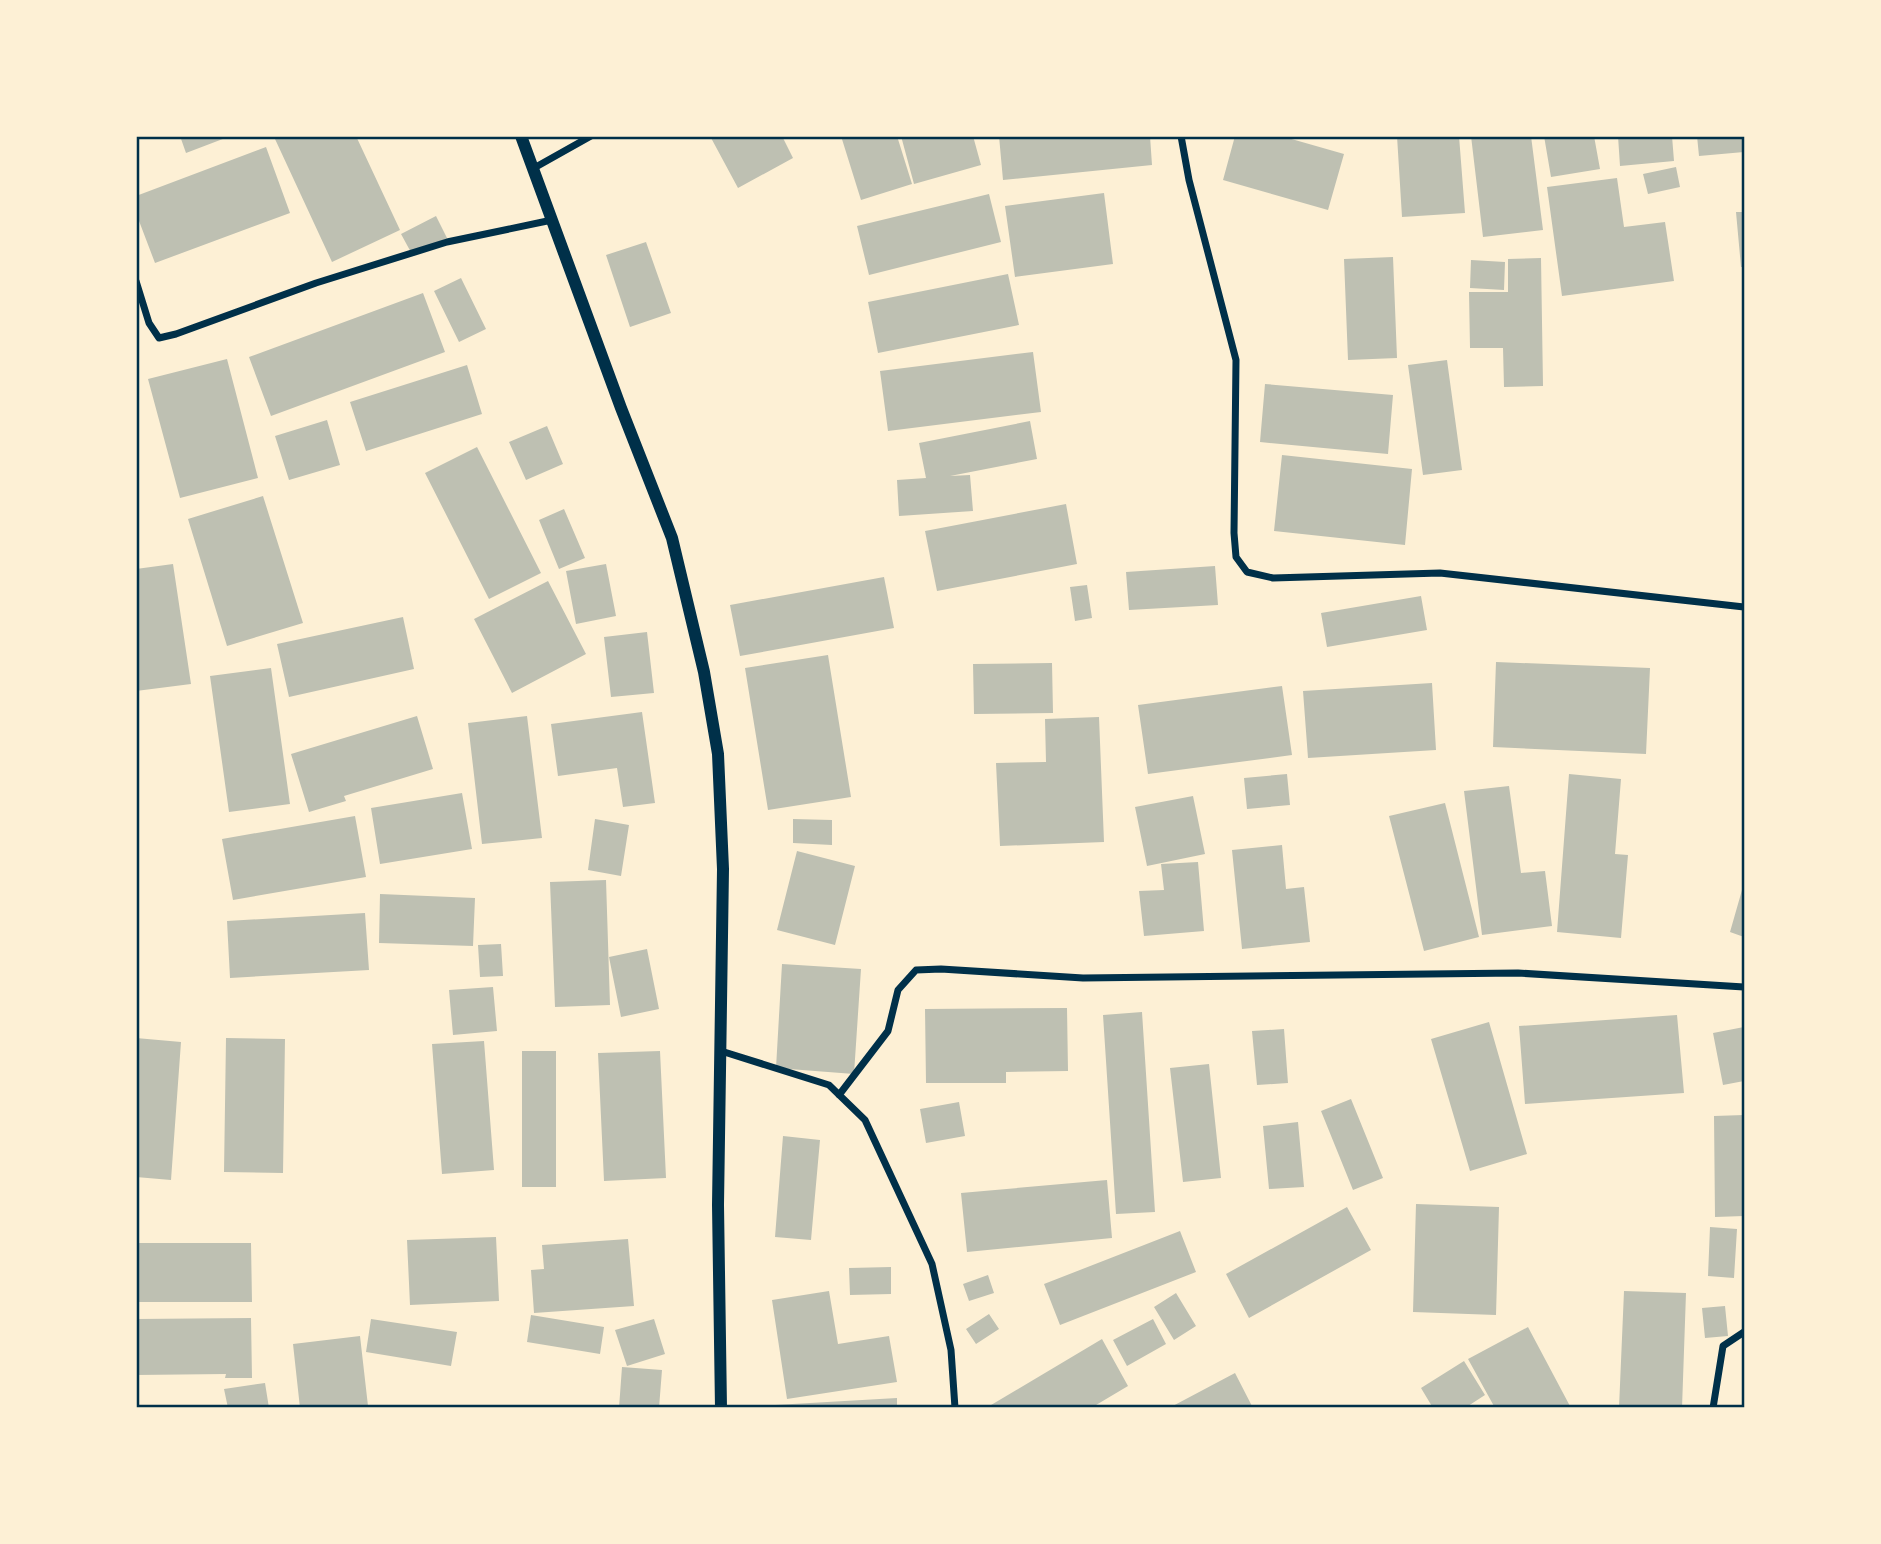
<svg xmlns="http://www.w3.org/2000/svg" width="1881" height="1544" font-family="'Varela Round',sans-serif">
<rect width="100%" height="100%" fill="#fdf0d5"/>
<path fill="#bec0b2" d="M180,136h48v1l-42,16z
M280,136h76l44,94 -68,32 -57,-123z
M710,136h72l11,22 -55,30z
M841,136h56l15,48 -51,16z
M901,136h72l8,29 -67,19z
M999,136h151l2,29 -149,15z
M1235,136h46l63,18 -16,56 -105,-30z
M1397,136h62l6,77 -63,4z
M1471,136h60l12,94 -60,7z
M1544,136h50l6,33 -49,8z
M1618,136h54l2,25 -54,5z
M1697,136h47v16l-45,4z
M266,147l24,66 -135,50 -19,-50v-17z
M1676,167l4,20 -32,7 -5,-20z
M1617,178l7,49 41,-5 9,59 -112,15 -15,-109z
M1104,193l9,71 -98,13 -10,-71z
M989,194l12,48 -132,33 -12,-49z
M1736,212h8v55h-3z
M436,216l11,22 -34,18 -12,-22z
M646,242l25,71 -41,14 -24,-72z
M1393,257l4,101 -49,2 -4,-101z
M1541,258l2,128 -39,1 -1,-39h-33l-1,-56h39v-33z
M1471,260l34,2 -1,28 -34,-2z
M1008,274l11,51 -141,28 -10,-51z
M461,278l25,51 -27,13 -25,-51z
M423,293l22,59 -174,64 -22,-59z
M1033,352l8,60 -153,19 -8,-60z
M227,359l31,119 -78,20 -32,-119z
M1447,360l15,110 -39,5 -15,-110z
M467,365l15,49 -116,37 -16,-49z
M1265,384l128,11 -5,59 -128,-12z
M327,420l13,45 -51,15 -14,-44z
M1030,421l7,38 -87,17 20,-1 3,36 -74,5 -2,-36 29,-2 -7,-35z
M547,426l16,38 -37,16 -17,-38z
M477,447l64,126 -52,26 -64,-126z
M1282,455l130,14 -7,76 -131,-14z
M263,496l40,127 -76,23 -39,-127z
M1066,504l11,60 -140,27 -12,-60z
M564,509l21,49 -26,11 -20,-49z
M173,564l18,120 -55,7v-122z
M606,564l10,52 -40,8 -10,-53z
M1215,566l3,39 -89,5 -3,-38z
M884,577l10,51 -154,28 -10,-51z
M548,581l38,73 -74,39 -38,-74z
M1087,585l5,33 -17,3 -5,-34z
M1421,596l6,34 -100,17 -6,-34z
M403,617l11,52 -125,28 -12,-53z
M647,632l7,61 -43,4 -7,-60z
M828,655l23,142 -83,13 -23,-142z
M1496,662l154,6 -4,86 -153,-7z
M1052,663l1,50 -79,1 -1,-50z
M271,668l19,136 -61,8 -19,-136z
M1432,683l4,67 -128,8 -5,-67z
M1282,686l10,69 -144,19 -10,-69z
M642,712l13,91 -32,4 -6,-39 -59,8 -7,-52z
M417,716l16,53 -89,27 2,5 -37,11 -18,-58z
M527,716l15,122 -60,6 -14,-121z
M1099,717l5,125 -104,4 -4,-83 50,-1 -1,-43z
M1287,774l3,31 -43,4 -3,-31z
M1569,774l52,5 -6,75 13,1 -7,83 -64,-6z
M1509,786l12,87 24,-2 7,55 -70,9 -18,-144z
M462,793l10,56 -92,15 -9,-56z
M1193,796l12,58 -58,12 -12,-59z
M1445,803l34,134 -55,14 -35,-135z
M355,816l11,61 -133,23 -11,-61z
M595,819l34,6 -8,51 -33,-6z
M793,819l39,1v25l-39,-2z
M1282,845l4,44 18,-2 6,55 -68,7 -10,-99z
M797,851l58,15 -20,79 -58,-15z
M1198,862l6,69 -60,5 -5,-45 25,-1 -3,-26z
M606,880l4,125 -55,2 -5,-125z
M1744,883v54l-14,-5z
M380,894l95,4 -2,48 -94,-3z
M365,913l4,57 -139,8 -3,-57z
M501,944l2,32 -23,1 -2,-32z
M647,949l12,60 -38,8 -12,-60z
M782,964l79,5 -7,105 -78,-6z
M493,987l4,44 -44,4 -4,-45z
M1067,1008l1,63 -62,1v11h-80l-1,-74z
M1142,1012l13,200 -39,2 -13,-199z
M1677,1015l7,78 -159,11 -6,-78z
M1489,1022l38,132 -57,17 -39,-132z
M1744,1027v54l-21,4 -10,-52z
M1284,1029l4,54 -31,2 -5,-54z
M136,1038l45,4 -10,138 -35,-3z
M226,1038l59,1 -2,134 -59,-1z
M484,1041l10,129 -52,4 -10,-130z
M522,1051h34v136h-34z
M660,1051l6,127 -62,3 -6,-128z
M1209,1064l12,114 -38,4 -13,-114z
M1351,1099l32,79 -30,12 -32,-79z
M959,1102l6,34 -39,7 -6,-34z
M1744,1115v101l-29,1 -1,-101z
M1298,1122l6,65 -35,2 -6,-63z
M783,1136l37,4 -9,100 -36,-3z
M1107,1180l5,58 -145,14 -6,-59z
M1416,1204l83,3 -3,108 -83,-3z
M1347,1207l24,43 -122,68 -23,-44z
M1710,1227l27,2 -3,49 -26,-2z
M1180,1231l16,41 -136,53 -16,-41z
M496,1237l3,64 -89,4 -3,-65z
M628,1239l6,67 -100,7 -3,-43 13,-1 -2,-24z
M136,1243h115l1,59h-116z
M891,1267v27l-41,1 -1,-27z
M988,1275l6,18 -25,8 -6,-17z
M829,1291l9,53 51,-8 8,46 -110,17 -15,-99z
M1624,1291l62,2 -4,115h-63z
M1176,1293l20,33 -22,14 -20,-33z
M1725,1306l3,30 -23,2 -3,-30z
M989,1314l10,15 -23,15 -10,-15z
M531,1315l73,12 -4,27 -73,-12z
M251,1318l1,60h-27l1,-4 -90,1v-56z
M371,1319l86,13 -6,34 -85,-14z
M654,1319l11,35 -38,12 -12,-36z
M1153,1319l13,25 -39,22 -14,-26z
M1528,1327l43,81h-76l-27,-49z
M360,1336l8,70 -68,2 -7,-64z
M1102,1339l26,47 -37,22h-105z
M1464,1361l21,34 -20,13h-32l-12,-20z
M622,1367l40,3 -3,38h-40z
M1235,1373l18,35h-84z
M265,1383l4,25h-41l-4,-19z
M897,1398v10h-122v-3z"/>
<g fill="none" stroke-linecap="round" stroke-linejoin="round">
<path stroke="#003049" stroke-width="7" d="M1181,136l8,44 47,180 -2,173 2,24 11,15 26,6 167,-5 304,34
M534,168l57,-32
M136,281l13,42 10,15 17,-4 140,-51 131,-41 105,-22
M721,1051l108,34 36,35 67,144 19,86 4,58
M839,1095l49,-64 10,-41 18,-20 25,-1 142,9 435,-5 226,14
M1713,1408l10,-62 21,-14"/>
<path stroke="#003049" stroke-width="12" d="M521,136l100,272 51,130 32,134 14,82 5,115 -5,336 3,203"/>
</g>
<rect width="1881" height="1544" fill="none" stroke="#fdf0d5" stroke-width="276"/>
<rect x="138" y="138" width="1605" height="1268" fill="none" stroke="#003049" stroke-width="2.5"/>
</svg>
